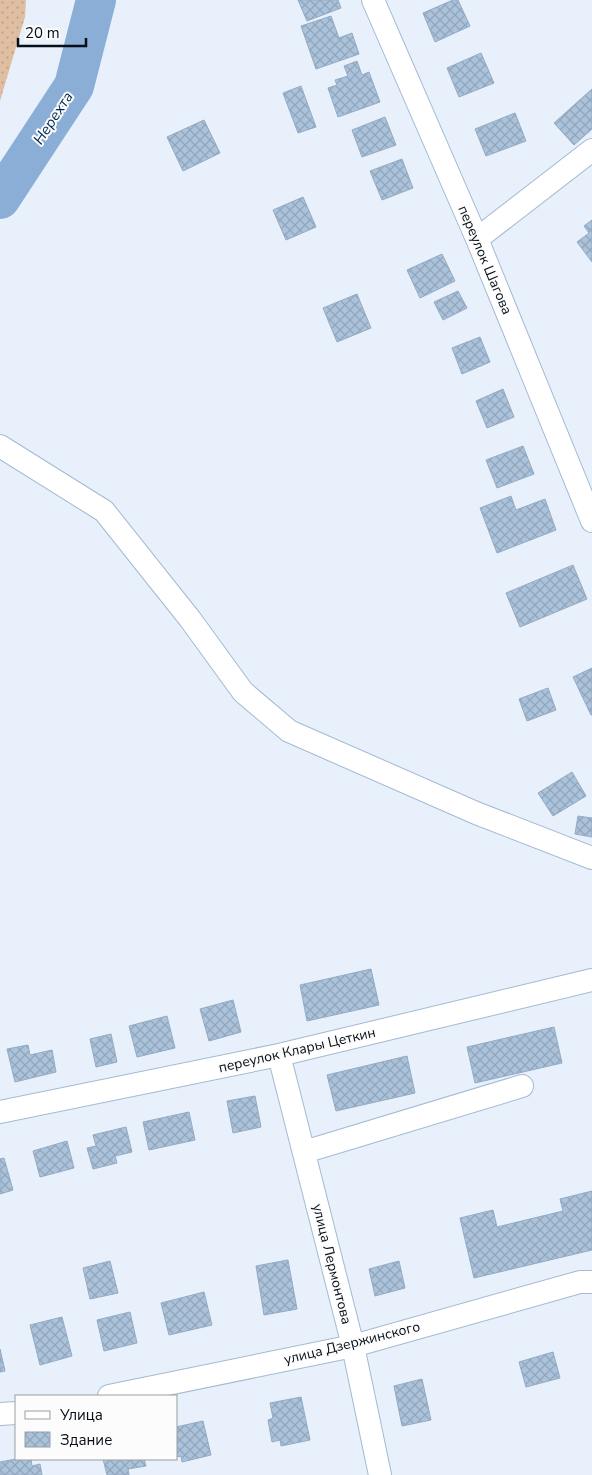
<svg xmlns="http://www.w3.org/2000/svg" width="592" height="1475" font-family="'Nunito Sans',sans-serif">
<defs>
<pattern id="park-dots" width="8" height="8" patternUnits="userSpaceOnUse" patternTransform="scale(1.25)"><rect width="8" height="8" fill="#dfbea2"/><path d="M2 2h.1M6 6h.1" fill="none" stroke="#bea28b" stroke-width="1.8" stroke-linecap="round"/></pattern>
<pattern id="building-cross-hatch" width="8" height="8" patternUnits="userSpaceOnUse" patternTransform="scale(1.25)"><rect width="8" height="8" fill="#abc2db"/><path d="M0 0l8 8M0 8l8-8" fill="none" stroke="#92a6bb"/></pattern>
</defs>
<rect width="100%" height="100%" fill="#e7f0fb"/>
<path fill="url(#park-dots)" d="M0,0h26l-1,17 -25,84z"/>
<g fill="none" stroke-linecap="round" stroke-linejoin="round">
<path stroke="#8aaed6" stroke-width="40" d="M0,199l74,-113 22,-86"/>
</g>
<path fill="url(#building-cross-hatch)" stroke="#94abc3" d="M298,0h40l3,8 -34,13z
M453,0h5l12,26 -35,16 -12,-29z
M331,16l8,22 13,-5 7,21 -43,15 -15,-43z
M481,53l13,30 -35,14 -12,-29z
M357,61l5,14 7,-3 11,30 -42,15 -10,-29 9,-3 -2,-5 13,-4 -4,-10z
M301,86l15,41 -18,6 -15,-40z
M592,89v40l-18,16 -20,-22z
M515,113l11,28 -40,15 -11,-27z
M385,117l11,28 -34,12 -10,-27z
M204,120l16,33 -37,18 -16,-34z
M402,159l11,29 -31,12 -12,-29z
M303,197l13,30 -30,13 -13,-30z
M592,220v42l-15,-20 12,-9 -5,-7z
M442,254l13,27 -35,17 -13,-28z
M458,291l9,17 -24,12 -9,-18z
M357,294l14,34 -34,14 -14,-34z
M480,337l10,25 -28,12 -10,-26z
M503,389l11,28 -27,11 -11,-27z
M523,446l11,28 -37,14 -11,-28z
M511,496l5,14 29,-11 11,31 -59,23 -17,-45z
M573,565l14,34 -67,28 -14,-34z
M592,668v47h-1l-18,-38z
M548,688l8,22 -29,11 -8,-22z
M572,772l14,24 -33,20 -15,-23z
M578,816l14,2v19l-17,-3z
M371,969l8,36 -72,16 -7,-36z
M233,1000l8,32 -32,9 -9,-32z
M167,1016l8,32 -38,9 -8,-31z
M554,1027l8,36 -87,20 -8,-36z
M111,1034l6,28 -21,5 -6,-28z
M28,1045l2,10 22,-5 4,22 -41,10 -8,-33z
M407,1056l8,37 -79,18 -9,-36z
M255,1096l6,31 -28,6 -6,-32z
M189,1112l6,28 -46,10 -6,-28z
M126,1127l6,25 -17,4 2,7 -24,6 -6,-21 9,-2 -3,-11z
M67,1141l7,27 -34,9 -7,-26z
M4,1158l9,32 -13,4v-35z
M592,1191v59l-118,28 -14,-60 33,-8 4,17 66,-16 -3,-12z
M288,1260l9,49 -33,6 -8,-49z
M110,1261l8,32 -28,6 -7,-31z
M399,1261l6,27 -30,8 -6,-27z
M204,1292l8,33 -43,10 -8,-32z
M130,1312l7,31 -33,8 -7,-31z
M62,1317l10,39 -32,9 -10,-40z
M0,1349l5,22 -5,1z
M553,1352l7,26 -34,9 -7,-25z
M422,1379l9,41 -29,6 -8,-40z
M301,1397l9,43 -29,6 -1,-6 -8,2 -4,-22 5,-2 -3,-15z
M203,1421l8,34 -29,7 -1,-6 -5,1v-30z
M16,1459h15l1,7 8,-2 2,11h-42v-13z
M103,1459h41l2,7 -18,3 1,6h-22z"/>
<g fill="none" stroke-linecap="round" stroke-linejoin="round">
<g stroke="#a3bad3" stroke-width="24">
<path id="minor" d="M373,0l104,239 115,282
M477,239l115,-89
M0,446l104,65 86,108 53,73 46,39 187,82 116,45
M279,1055l74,291 27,129
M0,1112l279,-57 313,-75
M304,1152l218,-66
M109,1396l244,-50 227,-64h12
M0,1414l16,-1"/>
</g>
<use href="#minor" stroke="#fff" stroke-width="22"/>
</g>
<g text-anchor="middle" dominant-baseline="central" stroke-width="4" stroke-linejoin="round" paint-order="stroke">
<g font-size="14" fill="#070e17" stroke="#fcfcfc">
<text transform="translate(485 260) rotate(67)">переулок Шагова</text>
<text transform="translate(297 1050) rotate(-13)">переулок Клары Цеткин</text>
<text transform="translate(332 1264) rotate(76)">улица Лермонтова</text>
<text transform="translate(352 1343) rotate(-14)">улица Дзержинского</text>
</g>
<g font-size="15" font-style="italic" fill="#012a4f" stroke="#fcfcfc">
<text transform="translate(53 118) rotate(-57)">Нерехта</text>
</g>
</g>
<rect x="15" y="1395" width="162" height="65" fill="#fcfcfc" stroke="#9a9da0"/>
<rect x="25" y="1411" width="25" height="8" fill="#ffffff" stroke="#9a9da0"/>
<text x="60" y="1420" font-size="15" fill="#070e17">Улица</text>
<rect x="25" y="1432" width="25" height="15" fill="url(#building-cross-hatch)" stroke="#9a9da0"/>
<text x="60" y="1445" font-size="15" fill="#070e17">Здание</text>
<path d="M18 38v8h68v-8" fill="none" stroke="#070e17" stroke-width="2.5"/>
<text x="25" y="38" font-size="15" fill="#070e17" stroke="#fcfcfc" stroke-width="4" paint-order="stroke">20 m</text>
</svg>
